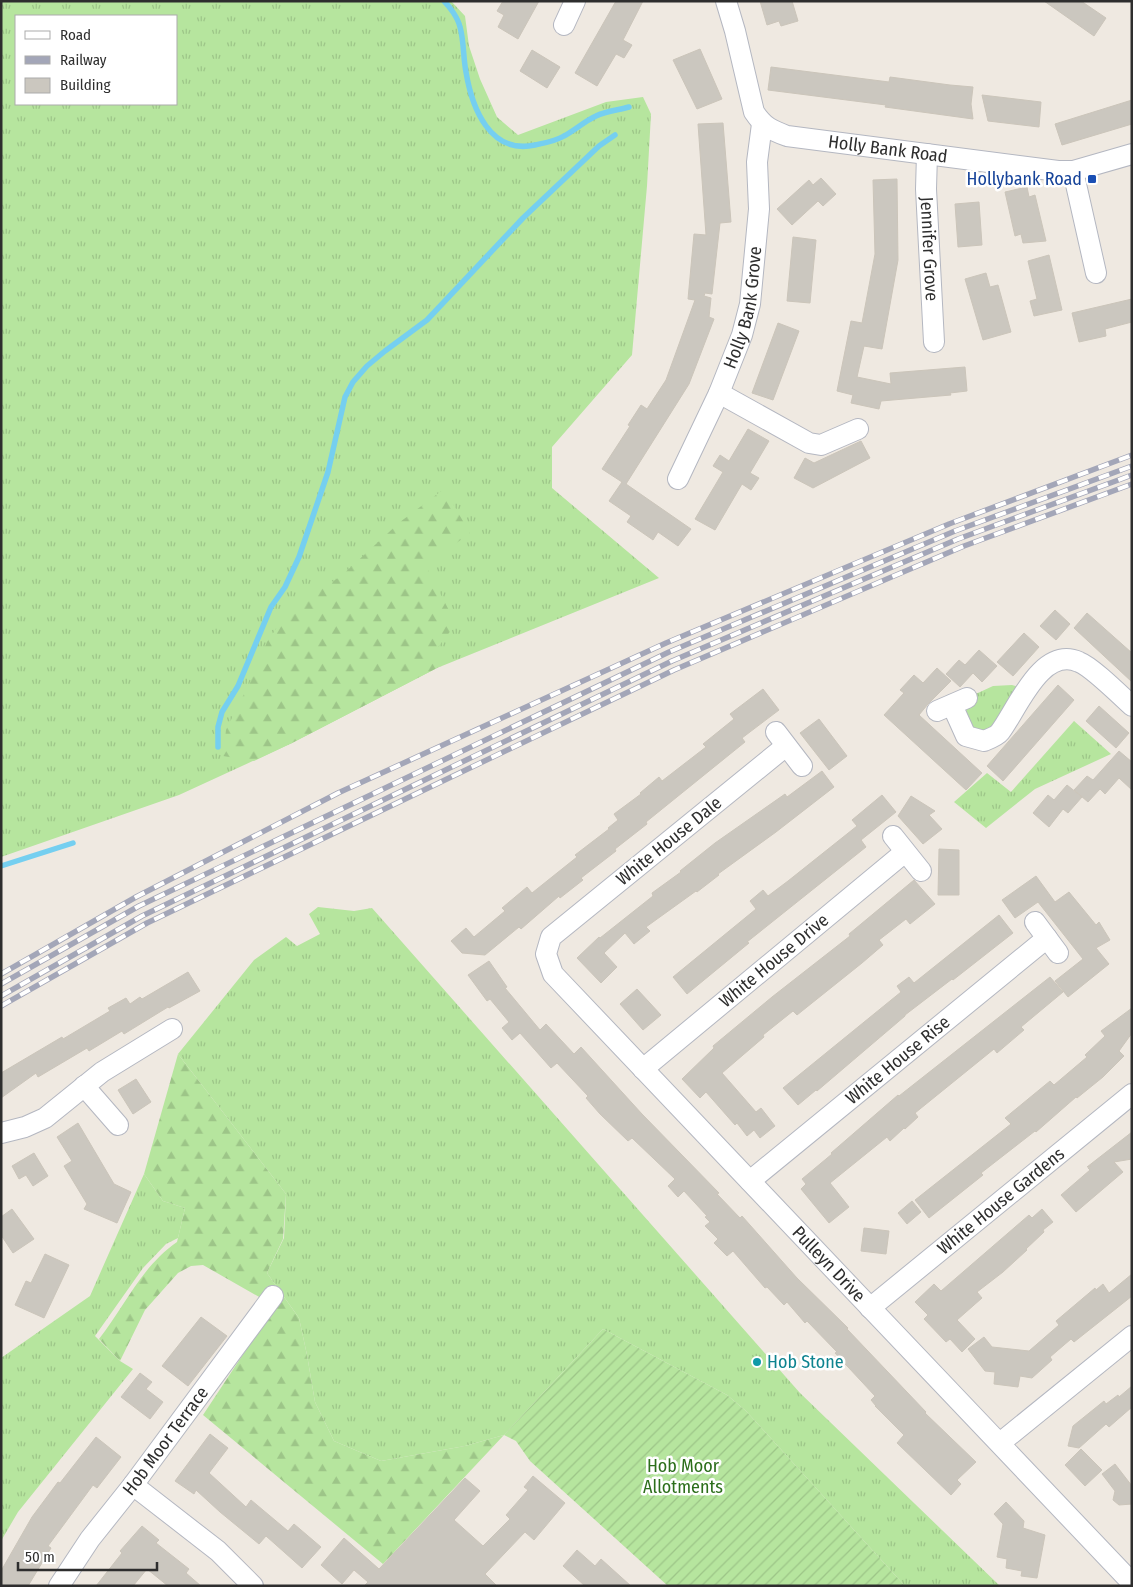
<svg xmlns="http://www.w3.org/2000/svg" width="1133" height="1587" font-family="'Fira Sans Condensed',sans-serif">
<defs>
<pattern id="grass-tufts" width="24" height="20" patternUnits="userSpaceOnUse" patternTransform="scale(1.25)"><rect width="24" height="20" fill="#b6e59e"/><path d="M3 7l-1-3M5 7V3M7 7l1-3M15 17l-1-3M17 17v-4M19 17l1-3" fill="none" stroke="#9dc588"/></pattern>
<pattern id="forest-firs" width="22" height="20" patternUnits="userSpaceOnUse" patternTransform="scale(1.25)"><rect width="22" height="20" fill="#b6e59e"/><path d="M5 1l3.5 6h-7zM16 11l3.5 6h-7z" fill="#9dc588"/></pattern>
<pattern id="garden-furrows" width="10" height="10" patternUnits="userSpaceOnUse" patternTransform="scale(1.25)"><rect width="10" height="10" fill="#b6e59e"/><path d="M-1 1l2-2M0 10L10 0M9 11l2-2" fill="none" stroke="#9dc588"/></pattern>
</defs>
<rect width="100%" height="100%" fill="#efe9e1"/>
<path fill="url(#grass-tufts)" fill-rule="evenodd" d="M1,1h450l14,15 4,30 11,33 17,38 21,18 88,-33 37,-5 8,17 -4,72 -15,169 -80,92v41l107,90 -222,90 -145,75 -113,52 -178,62zM16,16h160v88h-160z
M1012,685l7,2 -26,43 -17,4 -12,-16 3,-10v-10l26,-12z
M1074,721l37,33 -76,35 -49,39 -32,-26 33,-29 24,19z
M318,907l36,4 18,-3 428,485 200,193h-95l-159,-175 -19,-16 -124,-66 -99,106 -39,11 -84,15 -47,-20 -19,-39 -8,-47 -8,-37 -32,-45 17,-35 2,-44 -108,-140 76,-94 32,-23 11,9 23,-12 -11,-20z
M144,1174l19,27 22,7 -7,30 -12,6 -23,24 -48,68 25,25 13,8 -115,143 -17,29v-183l89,-62z"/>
<path fill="url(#forest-firs)" d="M444,489l26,44 -44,33 30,58 -25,32 6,12 -145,75 -38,18 -31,-5 3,-26 24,-48 17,-40 24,-35 49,-30 60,-55z
M178,1054l108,140 -3,45 -16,34 32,45 8,37 8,47 19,39 47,20 84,-15 39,-11 -121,129 -180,-149 72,-109 -72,-41 -12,1 -13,7 -33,37 -25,51 -21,-22c26,-33 42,-72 78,-97l8,-34 -22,-7 -19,-27z"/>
<path fill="url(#garden-furrows)" d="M603,1329l124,66 19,16 159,175h-237l-138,-125 -14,-20 -12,-6z"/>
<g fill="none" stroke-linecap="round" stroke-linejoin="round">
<path stroke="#75cff0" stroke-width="5.5" d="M444,1c6,6 14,17 16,26 4,14 3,30 6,45 6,36 24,83 69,73 9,-2 21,-4 29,-9 11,-6 21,-15 32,-20 10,-5 23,-6 33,-9
M218,747v-20l4,-15 16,-26 33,-79 14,-20 14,-30 29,-85 17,-75 8,-15 14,-16 18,-15 42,-31 96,-102 76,-72 16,-11
M1,866l72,-23"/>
</g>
<path fill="#cbc7bf" stroke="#cbc5ba" d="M503,1h36l-21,38 -20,-12 6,-12 -7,-4z
M616,1h27l-20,39 9,5 -8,13 -8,-4 -19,32 -22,-13z
M760,1h32l6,20 -17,5 -2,-5 -12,4z
M1044,1h37l25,17 -12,18z
M700,49l22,50 -25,10 -24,-49z
M532,50l28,17 -13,21 -27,-17z
M771,67l118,15 1,-5 60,8 23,2 -2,17 2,15 -88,-12 1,-2 -118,-15z
M982,95l59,7 -2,25 -51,-6z
M1132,100v24l-70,21 -7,-21z
M723,123l8,99 -11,1 -8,71 -7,-1 -1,3 7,2 -2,19 5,2 -25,65 -63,100 65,45 -13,17 -20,-14 -5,8 -26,-18 4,-6 -22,-15 13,-19 -20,-13 28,-43 -2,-1 13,-20 6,4 19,-29 29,-80 -7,-1 6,-65 12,1 -8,-111z
M821,178l15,16 -13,12 -5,-5 -26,24 -15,-16 32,-29 4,5z
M897,179l1,81 -16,89 -18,-3 -7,31 34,7 -1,-11 75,-6 2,24 -17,2 1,2 -70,6 -2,8 -28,-6 2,-8 -16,-4 14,-70 11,2 13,-69 -2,-74z
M1027,187l2,10 6,-2 11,46 -23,2 -2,-9 -6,2 -10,-44z
M979,202l3,43 -24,2 -3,-43z
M793,237l23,3 -6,63 -23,-2z
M1049,255l13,55 -28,6 -4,-15 7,-2 -9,-38z
M986,273l4,14 8,-2 13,47 -28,8 -18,-61z
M1132,299v23l-27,7 1,7 -27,6 -7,-29z
M778,323l21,8 -26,69 -21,-7z
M748,429l21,12 -19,32 9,5 -8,12 -9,-6 -27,46 -20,-11 28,-47 -10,-6 7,-11 9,6z
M861,441l9,17 -57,30 -19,-10 11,-20 9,5z
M1055,610l15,14 -14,16 -16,-14z
M1087,613l45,40v29l-58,-54z
M1024,633l15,14 -26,29 -16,-14z
M979,650l18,16 -15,16 -9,-9 -13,14 -14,-13 13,-14 6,5z
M937,668l14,13 -23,23 -9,11 63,58 -16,17 -82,-75 20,-22 -4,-3 14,-15 9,8z
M1058,685l16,15 -71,81 -16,-15z
M763,689l16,21 -37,28 3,4 -99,80 1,2 -32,25 1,2 -35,27 2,2 -23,18 -1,-2 -38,33 -2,-2 -34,28 -23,-2 -11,-12 15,-13 8,9 31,-26 -3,-3 25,-21 5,6 45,-36 -2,-2 34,-26 -1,-1 10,-8 -4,-6 27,-20 -1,-1 19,-16 3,4 44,-34 -3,-3 31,-25 -4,-5z
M1099,706l30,27 -13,15 -30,-27z
M819,719l28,37 -18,14 -29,-37z
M1119,751l13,11v28l-13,-12 -14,16 -5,-5 -12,13 -14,-12 13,-14 6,4z
M822,771l12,16 -58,45 -58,42 1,1 -22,17 -1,-1 -50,36 4,4 -16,13 -9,-11 -21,20 13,14 -16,16 -24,-25 22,-21 1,1 53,-42 -1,-3 29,-21 -1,-1 35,-28 70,-49 2,3z
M1067,785l15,12 -14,16 -5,-4 -14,18 -16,-14 15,-18 6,5z
M882,795l14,17 -35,28 5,7 -119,95 2,1 -62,51 -14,-17 83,-68 -6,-8 13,-11 5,6 20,-15 69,-55 -5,-6z
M911,796l24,15 -6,4 13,14 -19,15 -25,-28z
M939,849l20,1v45h-21z
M1036,876l19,26 14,-10 27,33 3,-3 11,18 -14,8 13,16 -41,33 -13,-16 28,-22 -45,-57 -23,16 -13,-18z
M914,880l21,24 -25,20 -4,-5 -27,21 4,5 -21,18 -65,52 -4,-4 -30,24 1,2 -42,36 34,39 5,-4 14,18 -15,12 -6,-8 -7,6 -10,-13 -2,2 -29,-33 -6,6 -18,-19 32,-31 -1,-2 59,-49 78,-61 -1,-2z
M999,915l14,18 -60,47 -1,-1 -47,36v1l-88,75 -1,-1 -18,15 -15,-17 118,-96 -4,-6 12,-9 5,6z
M489,961l18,26 -2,1 35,42 6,-6 28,30 7,-7 61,67 77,79 -2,1 23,24 2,-2 55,62 51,50 -1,1 79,83 -1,1 51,49 -19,18 4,4 -10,11 -54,-52 7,-8 -29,-29h1l-5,-6 4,-4 -40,-43 2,-1 -30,-31 -2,2 -18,-21 -3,3 -17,-18 -2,1 -32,-37 -6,5 -13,-13 4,-4 -13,-13 5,-4 -5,-5 2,-1 -23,-25 -6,6 -10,-11 7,-7 -43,-41 -4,3 -28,-27 -14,-16 2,-2 -31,-33 -6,5 -31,-35 -8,7 -10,-12 7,-6 -19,-23 -3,2 -19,-26z
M188,972l12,19 -31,17 -1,-1 -44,27 -2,-3 -33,20 -2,-3 -49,29 -2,-4 -35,25v-25l61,-36 1,2 47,-28 -2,-3 18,-10 4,6 10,-7 2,2z
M1050,977l13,15 -42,35 3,3 -27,23 -3,-4 -79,64 3,4 -13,12 -1,-1 -14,13 -3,-4 -57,46 19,24 -20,16 -28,-34 5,-5 -4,-5 30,-25 -1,-1 67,-58 1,1z
M637,989l24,26 -18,15 -23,-26z
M1132,1008v25l-13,18 5,5 -21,21 -26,21 -1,-1 -40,35 -1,-1 -54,42 2,2 -54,43 -14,-18 96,-76 -6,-6 45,-37 4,4 33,-28 -2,-2 20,-19 -4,-5z
M136,1079l15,23 -18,12 -15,-24z
M78,1123l36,61 17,8 -14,31 -33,-14 3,-5 -23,-38 8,-5 -15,-24z
M1132,1132v27l-18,3 9,10 -47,40 -15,-17 29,-25 -2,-2 3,-2 -4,1z
M34,1153l14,23 -15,10 -7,-11 -7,4 -7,-13z
M912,1201l9,11 -14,12 -9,-11z
M12,1209l22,30 -21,14 -12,-18v-18z
M1042,1209l11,13 -10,8 1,2 -18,17 1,1 -24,22 -26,20 5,6 -25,22 18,19 -13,13 -12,-13 -4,3 -22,-23 4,-4 -13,-13 19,-18 7,7 88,-76 3,3z
M864,1228l25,3 -3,23 -25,-3z
M45,1254l24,11 -25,53 -29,-13 11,-24 5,2z
M1132,1274v22l-58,46 -3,-3 -21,18 2,3 -20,18 -12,-2 -2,11 -24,-3 1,-12 -10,-1 -17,-22 16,-12 8,10 37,4 30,-26 -3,-4 39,-33 1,2 7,-6 6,9z
M201,1317l26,19 -39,50 -26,-20z
M140,1373l12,9 -6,7 17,13 -13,17 -29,-22z
M1132,1386v21l-23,20 -3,-3 -27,24 -11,-2 5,-20 31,-25 2,3 12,-9 1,2z
M210,1434l18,14 -19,25 37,34 5,-7 37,31 6,-7 27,23 -19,21 -36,-32 -7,8 -39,-32 -24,-22 -2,4 -19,-13z
M96,1437l25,20 -24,31 -4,-3 -45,61 3,2 -23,38h-27v-15l31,-54 26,-35 2,1z
M1081,1449l21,21 -17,16 -20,-21z
M1115,1464l17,22v18l-13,1 -6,-5 2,-9 -13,-17z
M533,1476l32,27 -31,37 -9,-8 -40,42 12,12h-133l4,-4 -14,-12 -12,14 -21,-19 23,-27 35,31 86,-91 15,13 -26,29 29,26 27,-27 -4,-4 22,-25 -4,-3z
M1006,1502l18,19 -1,7 22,7 -8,43 -16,-2 1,-5 -16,-3 1,-9 -10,-2 6,-33 -9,-10z
M142,1526l17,14 -3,3 33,26 -3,4 15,13h-33l-21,-17 -14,17h-37l26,-33 -2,-2z
M577,1550l18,16 6,-7 30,27h-46l-22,-20z"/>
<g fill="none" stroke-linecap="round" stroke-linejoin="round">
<g stroke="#b4b7c1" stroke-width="22">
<g id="street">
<path id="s1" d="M726,1l9,30 19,81c10,15 17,18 33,24l271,35h15l59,-17"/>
<path d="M564,25l11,-24"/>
<path id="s2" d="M927,154l-1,35 8,153"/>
<path d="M1073,171l23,102"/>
<path d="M719,393l90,50 12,2 37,-16"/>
<path id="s3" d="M678,479l41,-86 23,-58 8,-31 9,-95 -2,-47 5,-38"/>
<path d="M952,705l14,31 18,5c5,-2 13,-5 16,-9 17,-22 41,-87 79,-70 13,5 41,33 53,44"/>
<path d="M937,711l30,-13"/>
<path d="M776,732l26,34"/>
<path id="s4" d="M786,746l-235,191 -5,17 7,20 579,609"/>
<path d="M893,836l28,35"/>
<path d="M1035,922l23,31"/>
<path id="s5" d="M643,1069l262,-217"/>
<path d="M84,1086l34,39"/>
<path d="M1,1133l24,-6 20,-9 57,-46 70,-43"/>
<path id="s6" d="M750,1181l297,-243"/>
<path id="s7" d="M870,1308l262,-214"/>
<path d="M1000,1443l132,-107"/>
<path d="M133,1485l85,66 35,35"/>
<path id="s8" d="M59,1586l31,-47 43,-54 140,-189"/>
</g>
</g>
<use href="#street" stroke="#fff" stroke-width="20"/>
<g stroke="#a3a6b8" stroke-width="5.5">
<path id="rail" d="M1,974l135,-77 202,-104 328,-150 283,-119 183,-69
M1,984l138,-78 530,-254 286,-121 177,-65
M1,996l141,-80 530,-255 286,-122 174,-64
M1,1006l146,-83 527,-253 290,-124 168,-62"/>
</g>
<use href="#rail" stroke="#fff" stroke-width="4" stroke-dasharray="11" stroke-linecap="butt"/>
</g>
<rect fill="#1a4fb4" stroke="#fff" stroke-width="2" x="1087" y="174" width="10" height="10" rx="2.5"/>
<circle fill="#0f9aa8" stroke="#fff" stroke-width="2" cx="757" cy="1362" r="5"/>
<g text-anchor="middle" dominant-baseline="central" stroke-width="5" stroke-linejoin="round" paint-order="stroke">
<g font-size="18" fill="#2e2e2e" stroke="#fff">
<text stroke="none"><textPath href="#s1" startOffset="258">Holly Bank Road</textPath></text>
<text stroke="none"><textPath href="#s2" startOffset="95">Jennifer Grove</textPath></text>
<text stroke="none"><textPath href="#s3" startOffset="185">Holly Bank Grove</textPath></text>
<text transform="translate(669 841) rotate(-39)">White House Dale</text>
<text stroke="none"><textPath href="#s5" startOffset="170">White House Drive</textPath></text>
<text stroke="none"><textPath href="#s6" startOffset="191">White House Rise</textPath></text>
<text stroke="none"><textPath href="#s7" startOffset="169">White House Gardens</textPath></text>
<text stroke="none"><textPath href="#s4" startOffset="742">Pulleyn Drive</textPath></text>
<text stroke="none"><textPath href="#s8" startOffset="180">Hob Moor Terrace</textPath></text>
</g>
<g font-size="18" fill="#164399" stroke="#fff" text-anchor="end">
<text x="1082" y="179">Hollybank Road</text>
</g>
<g font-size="18" fill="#0d838f" stroke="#fff" text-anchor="start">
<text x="767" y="1362">Hob Stone</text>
</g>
<g font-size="18" fill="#2c6e1b" stroke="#fff">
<text x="683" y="1466">Hob Moor<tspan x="683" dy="21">Allotments</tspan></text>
</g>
</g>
<rect width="1133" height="1587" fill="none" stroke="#2e2e2e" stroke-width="5"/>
<rect x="15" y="15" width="162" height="90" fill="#ffffff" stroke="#ababab"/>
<rect x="25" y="31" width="25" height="8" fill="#ffffff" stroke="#ababab"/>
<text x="60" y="40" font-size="15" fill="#2e2e2e">Road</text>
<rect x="25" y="56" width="25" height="8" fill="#a3a6b8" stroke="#ababab"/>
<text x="60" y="65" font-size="15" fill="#2e2e2e">Railway</text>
<rect x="25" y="78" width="25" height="15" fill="#cbc7bf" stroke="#ababab"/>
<text x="60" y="90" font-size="15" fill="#2e2e2e">Building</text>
<path d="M18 1562v8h139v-8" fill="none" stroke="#2e2e2e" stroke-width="2.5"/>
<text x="25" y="1562" font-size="15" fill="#2e2e2e" stroke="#ffffff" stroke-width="4" paint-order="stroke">50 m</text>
</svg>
